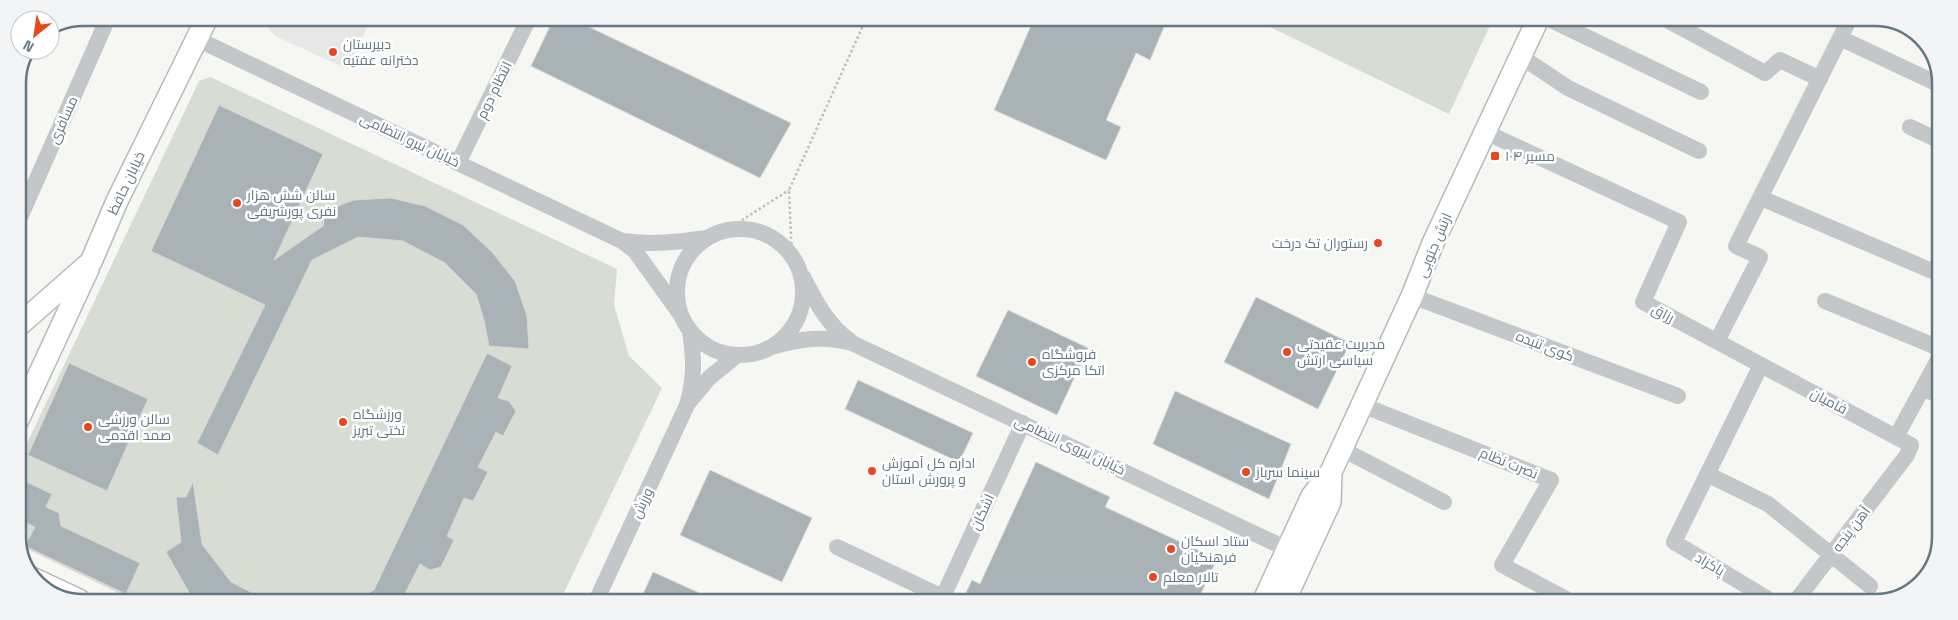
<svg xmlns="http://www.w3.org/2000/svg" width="1958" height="620" font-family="'Space Grotesk',Cairo,sans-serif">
<rect width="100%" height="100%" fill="#f6f6f2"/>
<path fill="#e6e7e6" d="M261,18h110l-23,51 -73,-33 -12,-13z"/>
<path fill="#d7ddd3" d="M1264,19h229l-44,95 -187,-91z
M210,77l407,192 -3,36 15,51 33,32 -102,213 -427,-1 -114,-55 -1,-83 181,-381z"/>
<path fill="#a9b2b7" stroke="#d7d7d5" d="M554,18h16l221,105 -31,55 -229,-112z
M1034,19h114l16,8 -14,33 -14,-7 -30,67 15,7 -15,33 -112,-50z
M219,105l104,49 -49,106 49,-34 2,-15 29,-11 37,-2 34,8 38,19 29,27 23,29 12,35 2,33 -40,-3 -5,-26 -8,-26 -31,-31 -42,-22 -45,-4 -46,23 -94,195 -21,-12 68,-138 -114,-54z
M1256,297l94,46 -32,66 -94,-47z
M1008,310l80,38 -31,67 -81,-39z
M487,353l25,13 -14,32 11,3 7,10 -13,25 -7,-4 -18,35 10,5 -15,29 -9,-3 -17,38 7,4 -13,27 -11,3 -10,-6 -19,37h-47l20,-11z
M69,363l79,36 -41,92 -79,-36z
M858,380l115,53 -14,29 -114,-53z
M1175,391l116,53 -22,55 -116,-55z
M1036,462l74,35 -5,10 112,52 -20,43 -225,-1 -8,-4 8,-17 8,4z
M710,470l102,48 -30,64 -102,-47z
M18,478l34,16 -6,13 13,6 2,13 79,37 -14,31 -101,-48 10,-19 -17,-8z
M193,482l9,62 29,38 35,18h-69l-6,-4 -25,-44 15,-10 -5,-45h10z
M653,572l64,29h-77z"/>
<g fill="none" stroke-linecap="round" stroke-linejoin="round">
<g stroke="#b4b9bc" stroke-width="24">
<path id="major" d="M18,326l73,-64 26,-61 90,-183
M18,420l70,-151
M32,578l47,22
M1263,602l49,-106 19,-24 81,-176 21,-53 105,-224
M1284,602l46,-100 1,-30"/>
</g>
<path stroke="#bdbfc1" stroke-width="2.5" stroke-dasharray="2.5 2.5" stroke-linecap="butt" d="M725,231l64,-41
M792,259l-3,-69 77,-171"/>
<path stroke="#c3c7ca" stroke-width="16" d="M1549,19l152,73
M1667,20l98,53 15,-13 40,19
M1840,38l100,47
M197,39l425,202 13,10 46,64
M1520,56l48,32 131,63
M1910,127l30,14
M1485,132l194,90 -36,80 253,135
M458,163l71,-145
M1761,198l178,76
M18,222l90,-204
M677 292a63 63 0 1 1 126 0a63 63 0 1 1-126 0Z
M622,241c29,4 56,1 85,-3
M803,277c13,25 24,47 47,64
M1412,296l266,100
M1825,301l114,47
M1717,341l43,-84 -24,-11 113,-226
M771,347c29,-8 51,-12 81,-4l435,206
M1761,365l-87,177 99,60
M1924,389l15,6
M690,401l19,-23 28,-23
M1362,405l189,75 -49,85 66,35
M1342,449l102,53
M1707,474l61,30 102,82
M837,547l114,54
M596,601l91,-196c8,-27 7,-47 3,-74
M941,601l82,-178
M1795,602l112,-147 4,-10 -15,-8 43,-79"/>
<use href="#major" stroke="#fff" stroke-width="21"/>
</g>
<g fill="#e84720" stroke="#fff" stroke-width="2">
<circle cx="333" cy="52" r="5"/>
<rect x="1490" y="151" width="10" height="10" rx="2.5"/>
<circle cx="237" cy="203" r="5"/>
<circle cx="1378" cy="243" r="5"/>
<circle cx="1287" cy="352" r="5"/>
<circle cx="1032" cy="362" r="5"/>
<circle cx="343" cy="422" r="5"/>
<circle cx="88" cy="427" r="5"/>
<circle cx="872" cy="471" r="5"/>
<circle cx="1246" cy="472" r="5"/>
<circle cx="1171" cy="549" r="5"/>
<circle cx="1153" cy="577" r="5"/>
</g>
<g text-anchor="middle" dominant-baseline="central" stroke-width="5" stroke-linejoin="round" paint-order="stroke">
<g font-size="14" fill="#647784" stroke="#fff" text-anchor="start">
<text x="343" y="44">دبیرستان<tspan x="343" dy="16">دخترانه عفتیه</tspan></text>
<text x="1505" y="156">مسیر ۱۰۴</text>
<text x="247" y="195">سالن شش هزار<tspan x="247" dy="16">نفری پورشریفی</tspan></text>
<text x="1368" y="243" text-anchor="end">رستوران تک درخت</text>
<text x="1297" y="344">مدیریت عقیدتی<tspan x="1297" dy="16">سیاسی ارتش</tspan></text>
<text x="1042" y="354">فروشگاه<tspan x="1042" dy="16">اتکا مرکزی</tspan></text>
<text x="353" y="414">ورزشگاه<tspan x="353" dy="16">تختی تبریز</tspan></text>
<text x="98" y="419">سالن ورزشی<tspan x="98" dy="16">صمد اقدمی</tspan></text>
<text x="882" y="463">اداره کل آموزش<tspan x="882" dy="16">و پرورش استان</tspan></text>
<text x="1256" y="472">سینما سرباز</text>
<text x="1181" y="541">ستاد اسکان<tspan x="1181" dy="16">فرهنگیان</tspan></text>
<text x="1163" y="577">تالار معلم</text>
</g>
<g font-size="14" fill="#647784" stroke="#fff">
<text transform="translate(494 90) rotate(-64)">انتظام دوم</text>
<text transform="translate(63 120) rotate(-66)">مسافری</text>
<text transform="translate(410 140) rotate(25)">خیابان نیرو انتظامی</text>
<text transform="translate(126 183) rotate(-65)">خیابان حافظ</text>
<text transform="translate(1434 245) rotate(-67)">ارتش جنوبی</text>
<text transform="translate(1663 313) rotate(28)">رزاق</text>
<text transform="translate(1545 346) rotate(21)">کوی تنیده</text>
<text transform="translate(1829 401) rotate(28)">فامیان</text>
<text transform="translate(1070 445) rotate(25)">خیابان نیروی انتظامی</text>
<text transform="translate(1509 463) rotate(22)">نصرت نظام</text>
<text transform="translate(642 503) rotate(-65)">ورزش</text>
<text transform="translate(982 512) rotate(-65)">اشکان</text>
<text transform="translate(1851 529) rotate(-53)">آهن پنجه</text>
<text transform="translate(1710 564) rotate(31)">پاکزاد</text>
</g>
</g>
<path d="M0 0H1958V620H0ZM83 26H1875A57 57 0 0 1 1932 83V537A57 57 0 0 1 1875 594H83A57 57 0 0 1 26 537V83A57 57 0 0 1 83 26Z" fill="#f3f4f5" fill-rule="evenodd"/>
<path fill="none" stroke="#647784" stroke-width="2.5" d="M83 26H1875A57 57 0 0 1 1932 83V537A57 57 0 0 1 1875 594H83A57 57 0 0 1 26 537V83A57 57 0 0 1 83 26Z"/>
<g transform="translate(35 35) rotate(210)"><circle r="24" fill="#ffffff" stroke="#c1c9ce"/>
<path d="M0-4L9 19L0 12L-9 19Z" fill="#e84720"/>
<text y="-8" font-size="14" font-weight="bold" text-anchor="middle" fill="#647784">N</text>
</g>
</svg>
